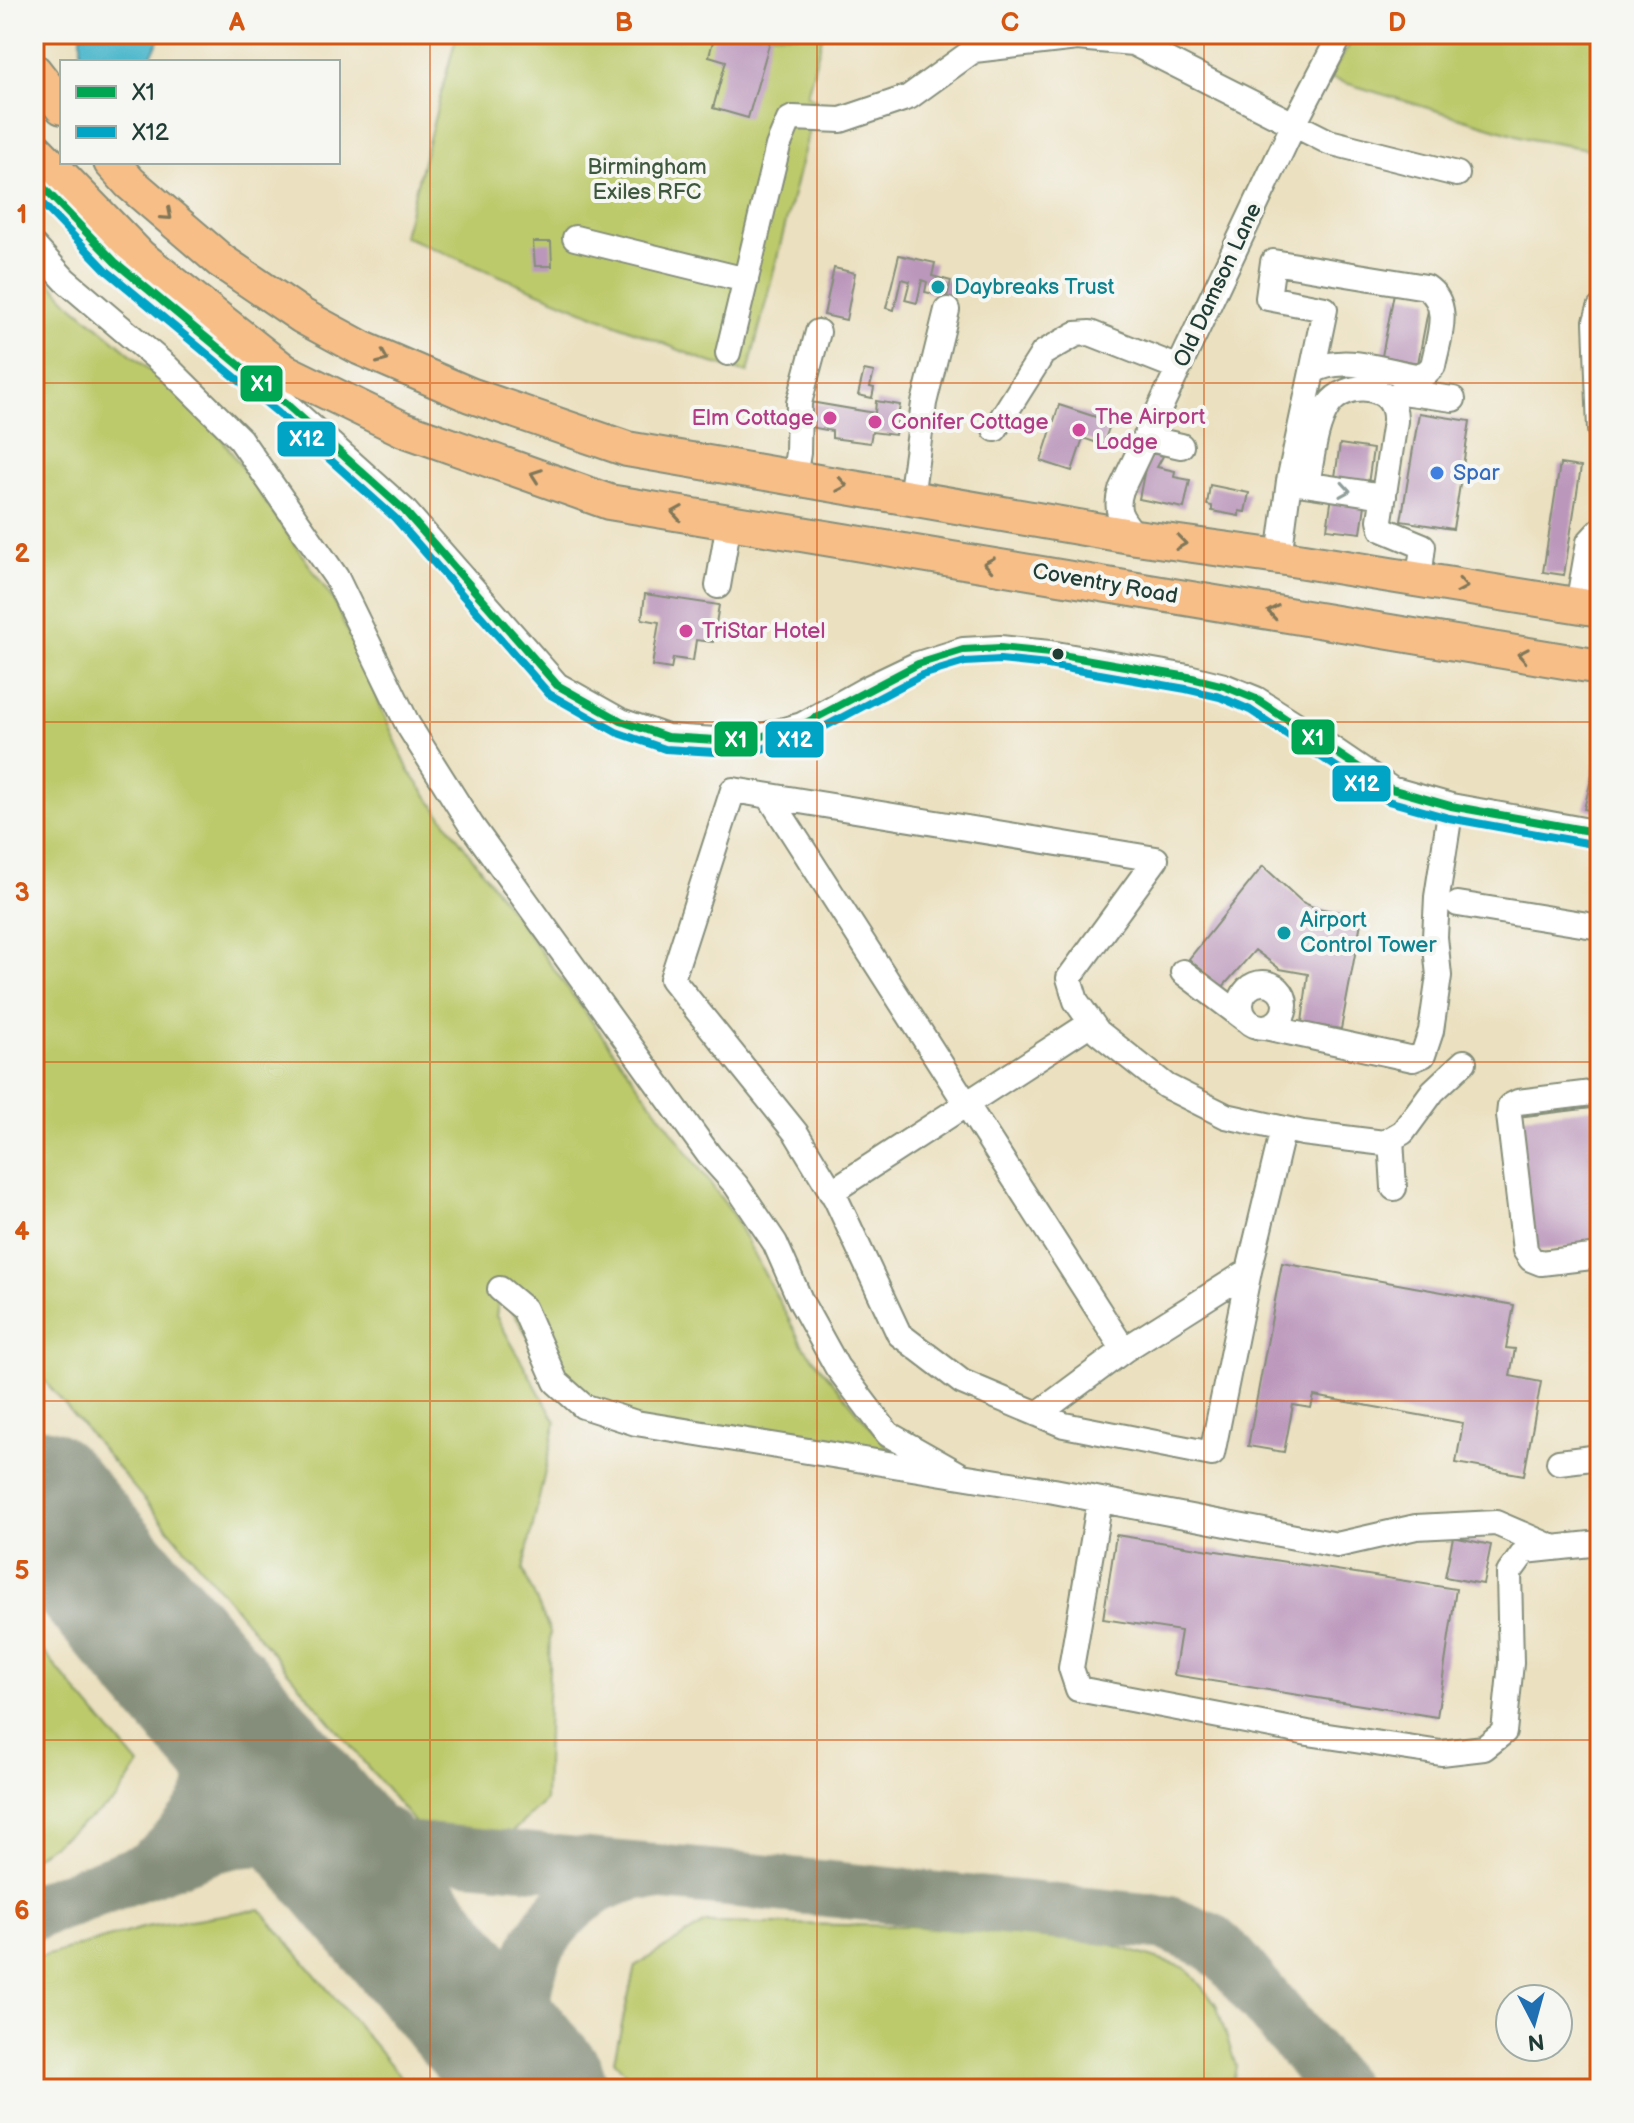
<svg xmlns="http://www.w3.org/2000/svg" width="1634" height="2123" font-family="'Balsamiq Sans',sans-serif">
<rect width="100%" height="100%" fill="#f6f6f2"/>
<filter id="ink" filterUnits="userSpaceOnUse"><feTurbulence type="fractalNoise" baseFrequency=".0125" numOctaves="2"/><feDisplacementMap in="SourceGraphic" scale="16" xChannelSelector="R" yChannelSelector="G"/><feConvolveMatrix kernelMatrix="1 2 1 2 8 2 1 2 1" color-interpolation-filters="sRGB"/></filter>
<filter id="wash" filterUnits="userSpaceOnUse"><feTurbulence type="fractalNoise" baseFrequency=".006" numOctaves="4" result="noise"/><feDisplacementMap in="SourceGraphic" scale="32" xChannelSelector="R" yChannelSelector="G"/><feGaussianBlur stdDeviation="1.8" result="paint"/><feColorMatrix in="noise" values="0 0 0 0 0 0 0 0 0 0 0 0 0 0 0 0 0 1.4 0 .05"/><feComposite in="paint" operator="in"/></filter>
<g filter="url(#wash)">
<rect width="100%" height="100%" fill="#ebe0bf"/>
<path fill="#bdca6c" stroke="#6e8450" stroke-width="2" d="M457,34h366l-16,61 9,5 -4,19 -64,254 -42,-12 -303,-125z
M1356,34h244v117l-70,-12 -201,-61z
M34,265l35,37 140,118 125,181 75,170 323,442 71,133 86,103 -253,-26 -80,-41 -56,-92 -4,26 60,106 -33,148 27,62 -5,169 -35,33 -58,19 -28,-19 -390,-466z
M34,1641l105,124 -24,36 -81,56z
M260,1909l151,180h-377v-130l112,-32z
M706,1923l205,3 198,18 77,24 30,36 20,62 -4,23h-593l-25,-29 21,-94z"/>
<path fill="#4eb8cc" stroke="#367a80" stroke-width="2" d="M81,34h82l-16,28h-61l-5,-12z"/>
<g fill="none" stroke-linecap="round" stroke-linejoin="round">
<path stroke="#858e7a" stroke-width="56" d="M250,1748l71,57 64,30
M155,1863c12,-7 22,-20 31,-30 10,-13 22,-26 26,-42 9,-36 -4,-76 -18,-108
M34,1912l180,-67 22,-5 36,-3 468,43 426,43 44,18 21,19 108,129
M527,2077c-11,-79 -8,-140 65,-188 13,-9 32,-13 46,-18"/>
<path stroke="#858e7a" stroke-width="140" d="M34,1497l216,251 287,341"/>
</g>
<g id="blocks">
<path fill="#bb97bc" d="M715,34h57l-24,84 -35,-10 13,-47 -17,-5z
M533,242h18l1,24h-17z
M899,255l36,8 -3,13 19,5 -4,16 -22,-5 2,-10 -5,-2 -5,23 -12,-3 5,-19 -9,-2 -7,31 -8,-2z
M834,268l21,5 -9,47 -22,-5z
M1394,293l36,7 -12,63 -36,-7z
M864,370l10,2 -4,15 4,1 -2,10 -14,-3z
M876,401l24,4 -5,30 -23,-3 -2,11 -38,-5v-7l-27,-5 5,-24 65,11z
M1059,405l52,17 -8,23 -20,-7 -11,33 -31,-10z
M1419,413l51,8 -17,108 -52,-8z
M1340,444l33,5 -12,84 -34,-4z
M1153,453l10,3 -6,11 18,4 -1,6 16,3 -6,28 -45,-9 6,-31z
M1560,464l21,3 -17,108 -21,-3z
M1210,485l39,8 -4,19 -6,-1v5l-27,-5v-5l-5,-1z
M1596,560l4,1v21l-9,-1z
M645,594l74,11 -6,37 -17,-2 -3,21 -20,-3 -2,11 -19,-3 7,-44 -17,-3z
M1595,763l5,1v48l-16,-3z
M1263,866l39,36 11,5 49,10 -21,112 -39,-6 6,-49 -28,-5 -25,-19 -34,39 -32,-30z
M1600,1107v137l-68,7 -15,-134z
M1282,1263l232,42 -8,43 9,1 -5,27 31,6 -17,93 -68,-12 7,-40 -149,-27 -3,12 -18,-3 -9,47 -36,-6z
M1116,1535l340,54 -19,128 -263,-42 7,-44 -78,-12z
M1453,1537l38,8 -8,39 -38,-7z"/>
</g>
</g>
<g filter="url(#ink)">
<use href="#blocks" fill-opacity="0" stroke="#858e7a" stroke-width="2"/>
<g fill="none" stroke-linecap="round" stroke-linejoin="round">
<g stroke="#858e7a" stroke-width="28">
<path id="minor" d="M34,178l81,84 170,141 119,107 153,175 64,36 46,16 49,3 40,-2 46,-13 68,-38 48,-23 45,-14 37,-2 50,5 138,24 36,9 32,13 41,26 94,64 60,17 149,27
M575,238l171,42
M34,246l31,34 102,87 73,72 96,138 72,148 63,100 238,330 27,30 39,58 26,59 36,65 51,67 74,42
M1273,262l153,25c27,18 12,52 7,79l-7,7 -10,3c-31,-5 -75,-23 -104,-4l13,-63 -57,-11z
M1600,308l-4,13 4,109
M728,353l50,-207 11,-26 4,-2 48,2 68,-23 65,-47 103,-12 56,5 196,99 128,32
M1391,400l11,-8 51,7
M995,429l48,-76 33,-19 14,-1 89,35
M1145,438l36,8
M794,477l4,-24 1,-50 19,-71
M1291,482l93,14
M1307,484c5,-24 7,-57 21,-78 18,-27 69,-23 67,15l-15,99 2,9 41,17 -4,33
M911,498l13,-95 23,-93
M1136,537c-14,-18 -22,-24 -15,-47l173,-366 47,-90
M1279,557l10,-76 23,-109
M718,586l11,-64
M1578,605l11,-63 11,-12
M769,796l355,554
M1458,904l142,23
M1183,972l62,47
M1241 1005a22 22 0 1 1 44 0a22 22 0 1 1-44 0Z
M1265,1027l148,32 10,-4 8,-24 8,-55 -4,-39 2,-40 14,-91
M1600,1092l-82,10 -8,4 -1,9 16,135 6,9 10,4 59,-7
M1283,1129l-34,142 -37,183 -148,-29 -102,-43 -63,-48 -63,-135 -40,-66 -124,-154 61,-189 423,69 -87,119 7,23 22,31 68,54 60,30 77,17 81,10 19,-11 30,-41 31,-29
M1391,1139l3,49
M831,1192l260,-169
M500,1289l24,20 32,73 27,24 53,17 418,68 283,54 79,-18 80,-4 58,25
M1038,1414l86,-64 125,-79
M1559,1462l41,-5
M1100,1500l-29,168 7,21 230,44 133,20 43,-5 20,-16 7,-69 -2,-90 16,-22 75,-8"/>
</g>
<g stroke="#858e7a" stroke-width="38">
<path id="highway" d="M34,71l28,36
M34,148l106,109 144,114 119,58 206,73 991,165
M111,162l19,21 91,78 81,55 59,32 109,47 157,54 509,88 143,20 321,52"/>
</g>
<use href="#minor" stroke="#fff" stroke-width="24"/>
<use href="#highway" stroke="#f7be87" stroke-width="34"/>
<g stroke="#f6f6f2" stroke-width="14">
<path id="bus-1" d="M34,178l81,84 170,141 119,107 153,175 64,36 46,16 49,3 40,-2 46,-13 116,-61 45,-14 37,-2 50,5 138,24 36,9 32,13 135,90 60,17 149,27"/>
</g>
<g stroke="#f6f6f2" stroke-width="14">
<path id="bus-2" d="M34,195l73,76 170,141 118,106 154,176 67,38 49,17 50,3 43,-2 49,-14 115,-61 43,-13 35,-2 48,5 138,24 34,8 30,13 138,91 61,17 149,27"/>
</g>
<use href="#bus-1" stroke="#00a651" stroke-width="8"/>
<use href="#bus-2" stroke="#02a4c6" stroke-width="8"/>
</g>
<defs><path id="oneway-chevron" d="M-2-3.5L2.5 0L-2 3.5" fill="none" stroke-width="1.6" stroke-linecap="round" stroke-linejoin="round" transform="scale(2)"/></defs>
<g stroke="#807759">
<use href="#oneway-chevron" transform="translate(167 215) rotate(41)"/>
<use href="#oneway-chevron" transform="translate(383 358) rotate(23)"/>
<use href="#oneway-chevron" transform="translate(536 475) rotate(-160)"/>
<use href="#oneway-chevron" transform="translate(842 485) rotate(10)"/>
<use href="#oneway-chevron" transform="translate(677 513) rotate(-171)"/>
<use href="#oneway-chevron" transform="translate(1181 543) rotate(8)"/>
<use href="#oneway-chevron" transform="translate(989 564) rotate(-170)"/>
<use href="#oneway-chevron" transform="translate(1462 586) rotate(9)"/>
<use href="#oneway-chevron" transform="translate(1273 612) rotate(-171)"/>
<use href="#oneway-chevron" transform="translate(1523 655) rotate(-170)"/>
</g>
<use stroke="#8f9e9a" href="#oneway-chevron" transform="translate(1345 490) rotate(9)"/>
</g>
<path fill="none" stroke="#d45610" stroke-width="2" stroke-opacity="0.55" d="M430,34v2055M817,34v2055M1204,34v2055M34,383h1566M34,722h1566M34,1062h1566M34,1401h1566M34,1740h1566"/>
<g fill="#0f9aa8" stroke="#f6f6f2" stroke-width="3">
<circle cx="938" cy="287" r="8"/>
<circle cx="1284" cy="933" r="8"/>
</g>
<g fill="#d1479c" stroke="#f6f6f2" stroke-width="3">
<circle cx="830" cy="418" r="8"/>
<circle cx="875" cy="422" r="8"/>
<circle cx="1079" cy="430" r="8"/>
<circle cx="686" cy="631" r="8"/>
</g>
<circle fill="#3f7fe0" stroke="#f6f6f2" stroke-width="3" cx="1437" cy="473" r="8"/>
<circle fill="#1f3d34" stroke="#f6f6f2" stroke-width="3" cx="1058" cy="654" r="7"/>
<g text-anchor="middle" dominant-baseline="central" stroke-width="8" stroke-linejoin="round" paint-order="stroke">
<g font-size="22" fill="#3f593f" stroke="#f6f6f2">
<text x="647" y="167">Birmingham<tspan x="647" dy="25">Exiles RFC</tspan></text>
</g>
<g font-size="22" fill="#1f3d34" stroke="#f6f6f2">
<text transform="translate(1218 285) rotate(-65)">Old Damson Lane</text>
<text transform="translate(1105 584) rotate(10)">Coventry Road</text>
</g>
<g font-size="22" fill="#0d838f" stroke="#f6f6f2" text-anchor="start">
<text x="954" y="287">Daybreaks Trust</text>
<text x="1300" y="920">Airport<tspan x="1300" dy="25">Control Tower</tspan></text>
</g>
<g font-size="22" fill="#b23c85" stroke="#f6f6f2" text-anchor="start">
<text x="1095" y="417">The Airport<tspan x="1095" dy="25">Lodge</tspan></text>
<text x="814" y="418" text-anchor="end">Elm Cottage</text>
<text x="891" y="422">Conifer Cottage</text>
<text x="702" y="631">TriStar Hotel</text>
</g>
<g font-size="22" fill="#366cbe" stroke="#f6f6f2" text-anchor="start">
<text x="1453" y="473">Spar</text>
</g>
</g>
<g stroke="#f6f6f2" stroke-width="3">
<rect x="239" y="364" width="45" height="39" rx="8" fill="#00a651"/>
<rect x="276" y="420" width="61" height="38" rx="8" fill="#02a4c6"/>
<rect x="1290" y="718" width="46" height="38" rx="8" fill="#00a651"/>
<rect x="713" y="720" width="46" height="38" rx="8" fill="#00a651"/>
<rect x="764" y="720" width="61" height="39" rx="8" fill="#02a4c6"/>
<rect x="1331" y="764" width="61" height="39" rx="8" fill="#02a4c6"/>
</g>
<g font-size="22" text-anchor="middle" font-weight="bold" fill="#fff">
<text x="262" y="391">X1</text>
<text x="307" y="446">X12</text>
<text x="1313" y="745">X1</text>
<text x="736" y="747">X1</text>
<text x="795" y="747">X12</text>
<text x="1362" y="791">X12</text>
</g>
<rect width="1634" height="2123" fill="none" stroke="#f6f6f2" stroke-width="88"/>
<rect x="60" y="60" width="280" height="104" fill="#f6f6f2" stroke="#a0aca6" stroke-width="2"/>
<rect x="76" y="86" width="40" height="12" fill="#00a651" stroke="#a0aca6" stroke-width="2"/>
<text x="132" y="100" font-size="24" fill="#1f3d34">X1</text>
<rect x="76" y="126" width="40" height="12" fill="#02a4c6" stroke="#a0aca6" stroke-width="2"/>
<text x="132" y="140" font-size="24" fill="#1f3d34">X12</text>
<g transform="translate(1534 2023) rotate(174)"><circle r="38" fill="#f6f6f2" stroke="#a0aca6" stroke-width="2"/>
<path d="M0-6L14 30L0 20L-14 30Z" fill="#1f6fb2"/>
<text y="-12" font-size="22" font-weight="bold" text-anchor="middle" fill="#1f3d34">N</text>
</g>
<rect x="44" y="44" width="1546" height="2035" fill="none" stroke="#d45610" stroke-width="3"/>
<g font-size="26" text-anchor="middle" font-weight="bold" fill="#d45610">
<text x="237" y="31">A</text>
<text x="624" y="31">B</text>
<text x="1010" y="31">C</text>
<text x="1397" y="31">D</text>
<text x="22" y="223">1</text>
<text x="22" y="562">2</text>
<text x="22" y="901">3</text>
<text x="22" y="1240">4</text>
<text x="22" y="1579">5</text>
<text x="22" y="1919">6</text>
</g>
</svg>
